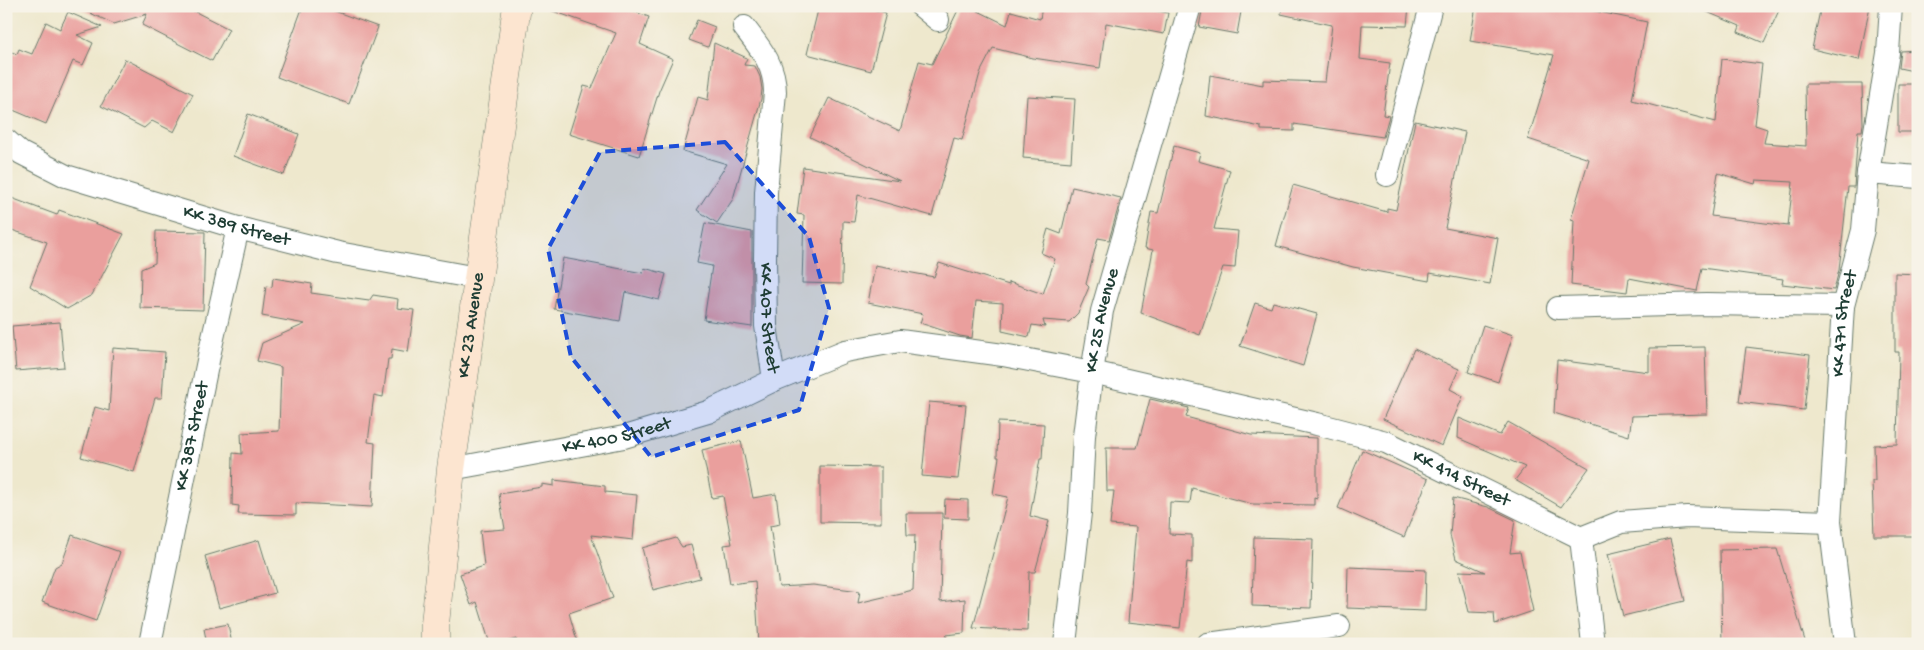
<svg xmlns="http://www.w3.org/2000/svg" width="1924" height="650" font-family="'Gochi Hand',sans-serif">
<rect width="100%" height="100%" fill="#f7f3e8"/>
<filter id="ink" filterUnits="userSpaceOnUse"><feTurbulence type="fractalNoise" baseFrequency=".02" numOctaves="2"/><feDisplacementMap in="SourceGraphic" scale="10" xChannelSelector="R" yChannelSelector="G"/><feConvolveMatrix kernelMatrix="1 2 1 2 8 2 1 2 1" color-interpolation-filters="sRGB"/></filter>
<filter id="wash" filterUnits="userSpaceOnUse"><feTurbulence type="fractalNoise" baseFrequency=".0096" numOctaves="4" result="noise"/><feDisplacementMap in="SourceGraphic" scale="20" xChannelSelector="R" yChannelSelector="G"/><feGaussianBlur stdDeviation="1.12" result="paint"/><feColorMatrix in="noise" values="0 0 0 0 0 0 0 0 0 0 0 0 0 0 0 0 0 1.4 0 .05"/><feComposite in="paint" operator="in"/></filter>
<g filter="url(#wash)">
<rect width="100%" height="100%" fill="#eee8cd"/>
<g id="blocks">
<path fill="#ea9f9d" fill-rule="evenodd" d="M75,6h109l45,23 -17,32 -70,-36 5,-11 -33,10z
M303,6h18l57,21 -29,77 -72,-27z
M548,6h70l31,11 -9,27 33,15 -14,32 -20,65 -70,-22 15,-48 8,2 24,-55 -69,-24z
M819,6h43l24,7 -15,58 -64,-17z
M960,6h8l39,19 4,-14 29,8 2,-13h90l36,7 -4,21 -58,-11 -6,45 -67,-10 -40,-10 -13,25 -18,67 -8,-2 -22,78 -74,-21 -4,27 -11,-1 -1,63 -40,-1 2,-68 -7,-1 6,-47 97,14 -90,-44 19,-39 71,33 19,-70 13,3z
M1203,6h39l-5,28 -38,-7z
M1282,6h127l-2,20 -45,-1 -2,34 30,4 -7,52 6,1 -6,21 -89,-13v7l-33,-1v-3l-55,-11 4,-41 53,10v-5l62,2 7,-57 -51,-11z
M1476,6h95l76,16 -15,78 84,22 6,-63 40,5 -7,61 12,4 -3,14 42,3 -1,-62h57l1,40 -1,7h-4l-4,56h-6l-9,83 -5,20 -52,-6 1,-5 -81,-11 -5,23 -68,-13 -2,14 -56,-7 3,-65 -3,-1 18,-60 -61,-20 26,-84 -84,-14zM1718,173l37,11 1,-4 37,2 -5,44 -77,-10z
M1693,6h88l-17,37 -26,-11 2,-6z
M1821,6h49l-11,54 -47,-11z
M68,12l34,15 -25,8 16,8 -10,22 -10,-4 -27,63 -40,-17v-57l11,4 2,-5 13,5 14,-32 14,7z
M697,20l18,7 -7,20 -19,-7z
M714,43l33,15 -3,7 11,1 5,11 2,12 -1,10 -28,100 -16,24 -20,-13 30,-46 -44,-13 15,-54 10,3z
M1918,50v22l-19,-4 2,-17z
M125,59l68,35 -19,38 -22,-11 -8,7 -43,-22z
M1898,84h20v48h-20z
M1027,96l48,3 -4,63 -48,-4z
M248,114l51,20 -15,41 -51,-19z
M1415,121l50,11 -20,96 53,10 -8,46 -60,-11 -1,8 -76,-14 -77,-21 17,-61 94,27v-4l9,2z
M1174,146l26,7 -2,8 32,9 -16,59 24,2 -3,37 -12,-1 -23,68 -59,-22 12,-63 -8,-2 6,-36 7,1z
M1072,187l49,11 -12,42 -11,-2 -12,46 3,3 -11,26 -9,9 -26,-2 2,7 -13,-2 -3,12 -27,-6 1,-28 -27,-2 -4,37 -12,-2 -40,-13 3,-9 -55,-11 7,-37 59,11 5,-14 70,22v-3l34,12 12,-35 -14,-6 7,-24 13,5z
M6,196l51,19 2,-5 65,24 -32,61 -25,14 -37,-23 17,-44 -41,-14z
M705,223l47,9v95l-48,-7 8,-54 -15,-3z
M156,231l49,1 -2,78 -63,-2 1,-39 14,-6z
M563,258l80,15 1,-5 22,6 -7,26 -34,-8 -5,29 -66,-12z
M1895,273l23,1v262h-44l-2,-55h3l-1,-36 23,-1 2,-92h-4z
M273,278l39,6 -1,9 58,8 4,-6 25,4 -1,9 17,2 -6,42 -16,-3 -1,10h-3l-5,38 -9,-2 -6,47 7,1 -3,64 -76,-4v12l-58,-1 1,-8 -7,-1 1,-52 9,1 -1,-21 38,-2 2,-64 -24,-6 5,-18 43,-19 -43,-8 4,-30 6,1z
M1273,302l44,12 -14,52 -63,-20 15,-43 16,5z
M60,322l4,45 -48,4 -4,-45z
M1483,325l30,10 -15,47 -30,-10z
M1705,347l2,67 -75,2 -3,20 -75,-23 3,-53 92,12v-24z
M1746,347l64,8 -6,55 -65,-8z
M113,348l52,4 -3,46h-7l-21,74 -53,-15 14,-50 14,4z
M1414,349l45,20 -9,20 13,7 -21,50 -59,-27z
M1150,399l39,9 -3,9 65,18 66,3v61l-3,-1v7l-62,-1 -60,-16 -2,15 -20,-1 -1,32 23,1v28l-5,-1 -7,66 -52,-6 8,-95 -26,-2 4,-34h-7l-1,-43h31z
M929,402l37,3 -8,74 -36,-3z
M1459,418l41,17 8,-13 81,46 -28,39 -46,-27 10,-13 -67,-29z
M998,422l46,2 -2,35h-2l-10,57 19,5 -14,51h-6l-2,59 -54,-3 35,-131 -15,-3 6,-37h-2z
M741,441l12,57 23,-4 4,30 -10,2 9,61 34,-2 47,6 -2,12 55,-13 2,-55h-8l-1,-22h36l-2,89 25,-3 -1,34 -18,2 2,9h-115l-33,-5 1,5h-42l-4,-63 -25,3 -6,-39 8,-1 -9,-48 -11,2 -10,-48z
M1362,450l66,29 -24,58 -66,-29z
M820,466l61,1v56l-61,-1z
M554,480l51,6v6l32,3 -4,45 -42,-5 22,63 -44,15 9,31h-61l-1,-5 -17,5h-9l-13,-42 -6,3 -11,-31 24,-8 -4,-35 25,-2 -6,-35 43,-7v-3l12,2z
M1453,498l35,9 27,13 -5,33 10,-1 13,59 -38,13 -1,-11 -25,-1 -10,-41 26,1 -29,-13 -6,-24z
M945,499l23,1v19l-24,-1z
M72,535l48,17 -24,69 -54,-19 13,-35 7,-4z
M1254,537l59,2 -2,69 -59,-2z
M676,538l6,9 9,-2 9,33 -47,12 -11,-42z
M1670,539l15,62 -62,15 -15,-62z
M259,540l16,53 -56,15 -14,-52z
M1777,549l29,95h-84l-2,-94z
M1348,567l78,3 -1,41 -78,-3z
M228,624l4,20h-25l-3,-15z"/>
</g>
</g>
<g filter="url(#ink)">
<use href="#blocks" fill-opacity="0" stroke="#67796a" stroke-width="1"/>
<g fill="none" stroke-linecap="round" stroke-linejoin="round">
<g stroke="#67796a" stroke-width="24">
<g id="street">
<path d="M921,6l17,14"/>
<path id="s1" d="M744,27c16,21 31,37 31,65l-9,100 -1,67 1,67 8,54"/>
<path id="s2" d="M6,140l15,13 45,23 172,52 100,25 139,25"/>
<path d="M1868,173l50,4"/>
<path d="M1387,175l44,-169"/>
<path d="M1558,308l148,-4 137,2"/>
<path id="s3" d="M451,469l173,-32 84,-25 66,-32 71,-29 55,-10 103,14 89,17 225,52 69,18 195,96 40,-16 66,-5 143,5"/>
<path d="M1581,538l12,106"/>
<path id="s4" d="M150,644l60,-293 28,-123"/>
<path id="s5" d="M1065,644l15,-131 4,-77 8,-64 10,-61 88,-305"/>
<path d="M1208,644l131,-18"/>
<path id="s6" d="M1845,644l-15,-122 13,-216 20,-76 5,-57 20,-120 3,-47"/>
</g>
</g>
<g stroke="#67796a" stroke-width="29">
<g id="secondary">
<path id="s7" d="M435,644v-20l16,-155 66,-463"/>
</g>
</g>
<use href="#street" stroke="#fff" stroke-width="22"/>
<use href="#secondary" stroke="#fce5d0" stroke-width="28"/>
</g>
</g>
<path fill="#1d4ed8" fill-opacity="0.2" stroke="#1d4ed8" stroke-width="4" stroke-dasharray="10 6" stroke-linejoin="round" d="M725,142l84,95 20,71 -30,102 -148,47 -80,-100 -23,-108 52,-97z"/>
<g text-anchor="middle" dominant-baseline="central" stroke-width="4" stroke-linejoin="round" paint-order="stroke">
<g font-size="19" fill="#1f3d34" stroke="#f7f3e8">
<text stroke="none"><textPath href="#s2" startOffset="248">KK 389 Street</textPath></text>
<text stroke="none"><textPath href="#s1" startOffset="300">KK 407 Street</textPath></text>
<text stroke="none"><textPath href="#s5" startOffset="326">KK 25 Avenue</textPath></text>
<text stroke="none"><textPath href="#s7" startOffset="321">KK 23 Avenue</textPath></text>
<text stroke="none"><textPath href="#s6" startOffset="322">KK 471 Street</textPath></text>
<text stroke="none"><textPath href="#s4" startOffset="212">KK 387 Street</textPath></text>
<text stroke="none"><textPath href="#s3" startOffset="169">KK 400 Street</textPath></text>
<text stroke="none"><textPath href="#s3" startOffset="1050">KK 414 Street</textPath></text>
</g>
</g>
<rect width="1924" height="650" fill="none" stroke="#f7f3e8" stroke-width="25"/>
</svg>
